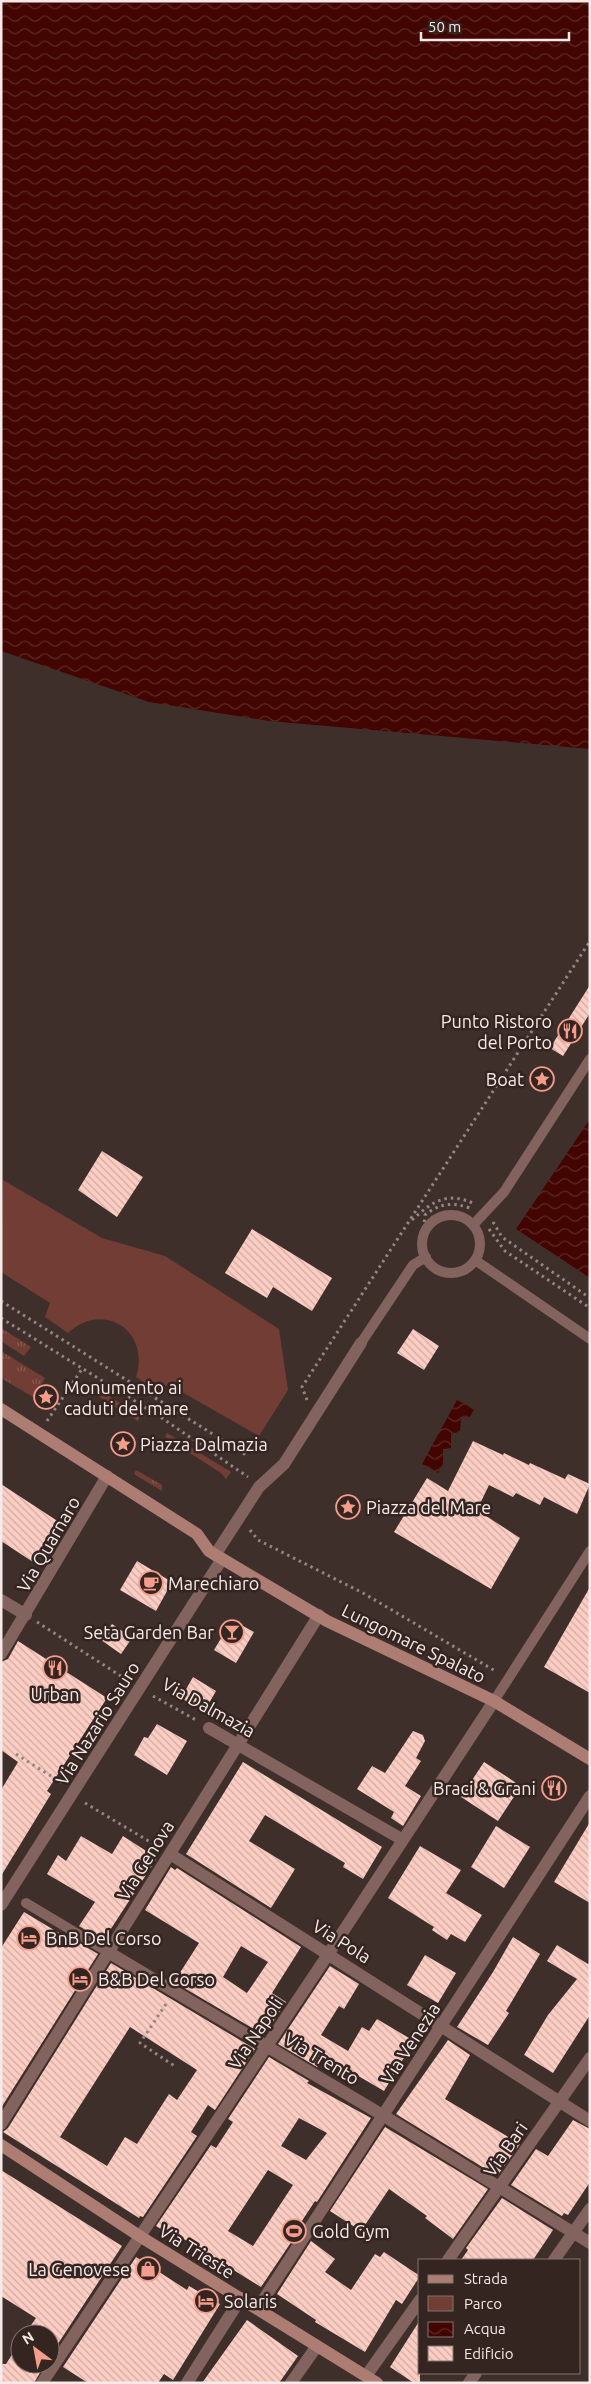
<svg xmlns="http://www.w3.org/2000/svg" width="591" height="2384" font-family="Ubuntu,sans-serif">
<defs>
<pattern id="grass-tufts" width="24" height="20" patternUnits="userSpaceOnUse" patternTransform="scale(1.25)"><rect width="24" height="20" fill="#723d34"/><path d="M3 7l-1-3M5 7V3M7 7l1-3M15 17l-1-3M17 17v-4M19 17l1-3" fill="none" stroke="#875951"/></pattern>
<pattern id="water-waves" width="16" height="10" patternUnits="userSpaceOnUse" patternTransform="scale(1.25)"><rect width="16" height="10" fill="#420501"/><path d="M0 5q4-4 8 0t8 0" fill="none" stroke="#5e2a26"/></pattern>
<pattern id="building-back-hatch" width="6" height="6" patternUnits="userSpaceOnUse" patternTransform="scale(1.25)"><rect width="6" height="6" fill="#fccdc3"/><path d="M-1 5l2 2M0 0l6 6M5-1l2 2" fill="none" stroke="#d0aba4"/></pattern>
</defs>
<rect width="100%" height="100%" fill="#3f2f2b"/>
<path fill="url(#grass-tufts)" d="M1,1328l30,19 -7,9 -23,-15z
M1,1351l44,27 -6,11 9,6 -5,8 -42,-25z
M101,1391l38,24 -1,6 -40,-25z
M167,1433l64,39 -5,7 -5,-6 -56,-36z
M136,1470l26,15v6l-28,-17z"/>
<path fill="#723d34" d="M3,1180l99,58 63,18 114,73 9,61 -29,46 -91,-52 -11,8 -21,-15c15,-46 -33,-77 -68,-44l-23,-16 5,-14 -49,-31z"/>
<path fill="url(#water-waves)" d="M1,1h589v748l-321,-28 -120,-19 -148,-51z
M590,1119v159l-74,-49z
M457,1400l17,9 -4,8h-9l-1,15 -9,2v14l-8,1v15l-5,9 -16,-9z"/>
<path fill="url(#building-back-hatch)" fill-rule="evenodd" d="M590,985v28l-27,43 -13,-8z
M102,1151l41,26 -26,40 -39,-27z
M252,1229l80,49 -20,33 -39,-24 -6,11 -42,-25z
M413,1329l26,17 -15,24 -27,-17z
M473,1441l30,14 1,-2 25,12 1,-2 35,16 3,-5 22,10 -13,30 -33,-17 -4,8 -24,-12 -3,4 -24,-12 -12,25 43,28 -29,51 -97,-57 33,-54 21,13z
M1,1484l58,38 -26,40 -32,-21z
M137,1561l35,21 -16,29 -36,-21z
M590,1587v106l-46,-26z
M232,1620l22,12 -18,31 -22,-13z
M112,1624l20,14 -11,16 -20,-14z
M18,1641l89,57 -60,93 4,3 -50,82v-86l17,-28 -17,-12v-88l7,-3z
M193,1677l23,14 -12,21 -23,-14z
M157,1724l30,17 -20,34 -33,-20 10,-18 4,1z
M413,1731l10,4 2,6 -9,17 5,3 -16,25 16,10 -18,30 -12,-8 3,-6 -37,-23 15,-23 13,7z
M243,1762l139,85 -19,32 -20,-12 2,-4 -80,-48 -16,26 46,28 -24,39 -85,-54z
M484,1762l37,24 -23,35 -37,-24z
M590,1822v81l-36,-21z
M496,1826l34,21 -26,41 -33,-21z
M81,1836l31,18 11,-18 34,22 -54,83 -24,-15 16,-24 -48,-28 11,-19 8,6z
M420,1846l41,24 -15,23 36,22 -17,27 -14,-8 -4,6 -15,-10 2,-3 -46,-29z
M171,1867l4,3 2,-2 124,79 -29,46 14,9 -22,33 -90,-53 25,-39 -54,-33zM241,1946l27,16 -21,31 -24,-16z
M24,1912l40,24 7,2 27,16 -97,154v-160z
M513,1937l27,17 -34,57 3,2 -21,32 -31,-18 36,-55z
M557,1945l31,19 2,-2v53l-37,58 -29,-18 24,-40 29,-36 -30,-18z
M425,1955l31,18 -18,30 -31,-18z
M111,1963l144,86 -40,61 -7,-5 -17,27 6,4 -54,81 -3,-1 -1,2 -136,-86 5,-4zM130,2027l67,43 -20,30 -8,-6 -32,50 -12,-7 -18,29 -47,-29z
M330,1966l29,18 -15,25 -5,-3 -18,29 27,16 14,-24 7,4 8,-12 37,22 -30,50 -60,-35 -7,11 -39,-23z
M448,2040l22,15 -25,44 75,45 -23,32 -101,-62z
M269,2057l40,24 -2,2 64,35 -54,84 -2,-1 -19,29 2,2 -37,55 -87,-54 -2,3 -16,-10 55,-81 5,3 17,-26 -5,-3zM299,2118l28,15 -21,27 -25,-14zM268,2170l25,15 -40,61 -25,-15z
M573,2120l17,9v53l-22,33 -4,-2 -2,3 -51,-31 25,-36 12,7z
M385,2127l103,62 -35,50 -28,-21 2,-2 -38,-27 -28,42 -31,-20z
M1,2170l121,76 -72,110v-22h-25l11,-16 -35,-22z
M502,2198l51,32 -20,30h-72l7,-10 -2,-2z
M311,2241l24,18 -10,13 26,18 24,-36 5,3 4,-5 36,24 -18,28 -6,-4 -31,52 -50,-30 1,-2 -39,-26z
M136,2257l51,33 2,-4 31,18 -47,76 -9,-6 -6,9h-70l-25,-16z
M247,2320l51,36 -19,27h-77z
M420,2320v63h-6l-24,-16z
M20,2342v22h25l-11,19h-33v-19h5z"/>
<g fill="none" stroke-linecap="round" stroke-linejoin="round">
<path stroke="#938582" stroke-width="3" stroke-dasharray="2.5 4" stroke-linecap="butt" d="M412,1220c21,-19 35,-29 63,-16
M493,1222l9,15 88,61
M489,1229l16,22 85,57
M423,1235l2,-20c15,-12 27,-13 45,-7
M1,1301l245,154
M1,1318l158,98 89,61
M307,1400l-5,-13 288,-446
M47,1421l35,-52
M250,1530l8,10 105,53 134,79
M37,1622l90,58
M153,1696l43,24
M16,1754l46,29
M85,1803l72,43
M166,2004l-26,39 36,24"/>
<path stroke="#82635d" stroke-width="10" d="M422 1244a29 29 0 1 1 58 0a29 29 0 1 1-58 0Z
M473,1225l31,-33 86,-133
M475,1260l115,79
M361,1343l52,-78 13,-8
M494,1701l96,-150
M26,1903l82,49"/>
<path stroke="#82635d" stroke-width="12" d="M215,1555l44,-68 25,-23 77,-121
M1,1600l25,15
M1,1654l106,-178
M209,1728l194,112
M170,1854l420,267
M1,1905l221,-346
M108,1952l276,164 206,127
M1,2124l318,-509
M448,2260l142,-202
M554,2260l36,-51
M258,2308l332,-512
M366,2376l54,-76
M42,2383l287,-430 165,-252
M187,2383l54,-85
M291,2383l26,-37
M469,2383l7,-10"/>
<path stroke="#ad7c73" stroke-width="12" d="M1,1409l196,125 12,17 118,70 167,80 96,58
M1,2145l140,92 236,146"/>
</g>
<defs>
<g id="restaurant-ring" transform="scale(1.25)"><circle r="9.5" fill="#352521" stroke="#f49d8c" stroke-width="1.5"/><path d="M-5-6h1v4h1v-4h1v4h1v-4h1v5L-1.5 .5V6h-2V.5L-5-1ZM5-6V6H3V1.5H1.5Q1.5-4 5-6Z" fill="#f49d8c"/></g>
<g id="sight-ring" transform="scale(1.25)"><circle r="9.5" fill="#352521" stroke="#f49d8c" stroke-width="1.5"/><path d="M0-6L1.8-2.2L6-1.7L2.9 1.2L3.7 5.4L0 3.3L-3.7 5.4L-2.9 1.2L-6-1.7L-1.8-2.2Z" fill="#f49d8c"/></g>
<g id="cafe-ring" transform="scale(1.25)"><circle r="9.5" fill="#352521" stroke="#f49d8c" stroke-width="1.5"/><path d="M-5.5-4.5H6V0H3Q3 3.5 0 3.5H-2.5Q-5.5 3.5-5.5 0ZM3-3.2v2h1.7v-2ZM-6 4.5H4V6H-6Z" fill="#f49d8c"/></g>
<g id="bar-ring" transform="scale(1.25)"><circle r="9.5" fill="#352521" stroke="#f49d8c" stroke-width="1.5"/><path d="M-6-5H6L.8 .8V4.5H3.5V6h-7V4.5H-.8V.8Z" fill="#f49d8c"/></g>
<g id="hotel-ring" transform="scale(1.25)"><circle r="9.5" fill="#352521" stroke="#f49d8c" stroke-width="1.5"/><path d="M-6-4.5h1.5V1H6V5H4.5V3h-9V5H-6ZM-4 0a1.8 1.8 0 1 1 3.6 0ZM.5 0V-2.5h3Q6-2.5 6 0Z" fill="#f49d8c"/></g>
<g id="stadium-ring" transform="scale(1.25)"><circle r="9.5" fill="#352521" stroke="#f49d8c" stroke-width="1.5"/><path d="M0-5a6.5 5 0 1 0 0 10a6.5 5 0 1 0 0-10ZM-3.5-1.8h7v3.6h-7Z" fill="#f49d8c"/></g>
<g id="shop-ring" transform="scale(1.25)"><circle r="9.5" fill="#352521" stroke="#f49d8c" stroke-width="1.5"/><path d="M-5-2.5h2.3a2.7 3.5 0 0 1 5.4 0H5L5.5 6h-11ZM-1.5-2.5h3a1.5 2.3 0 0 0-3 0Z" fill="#f49d8c"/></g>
</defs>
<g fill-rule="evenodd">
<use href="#restaurant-ring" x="570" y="1031"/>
<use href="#sight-ring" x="542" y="1079"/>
<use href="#sight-ring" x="46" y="1397"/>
<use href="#sight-ring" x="123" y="1444"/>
<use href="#sight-ring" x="348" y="1507"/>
<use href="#cafe-ring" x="151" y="1583"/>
<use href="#bar-ring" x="232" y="1632"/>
<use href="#restaurant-ring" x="55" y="1668"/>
<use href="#restaurant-ring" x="554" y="1788"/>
<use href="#hotel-ring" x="29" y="1938"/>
<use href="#hotel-ring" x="80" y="1979"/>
<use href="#stadium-ring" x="294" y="2231"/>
<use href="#shop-ring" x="148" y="2269"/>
<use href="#hotel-ring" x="206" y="2301"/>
</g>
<g text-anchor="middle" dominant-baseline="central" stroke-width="5" stroke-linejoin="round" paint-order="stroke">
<g font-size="18" fill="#f5eae8" stroke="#352521" text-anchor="start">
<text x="552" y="1021" text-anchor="end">Punto Ristoro<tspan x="552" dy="21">del Porto</tspan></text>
<text x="524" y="1079" text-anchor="end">Boat</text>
<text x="64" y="1387">Monumento ai<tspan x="64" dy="21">caduti del mare</tspan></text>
<text x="140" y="1444">Piazza Dalmazia</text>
<text x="366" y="1507">Piazza del Mare</text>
<text x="168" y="1583">Marechiaro</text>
<text x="214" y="1632" text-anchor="end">Seta Garden Bar</text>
<text x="55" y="1694" text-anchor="middle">Urban</text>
<text x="536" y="1788" text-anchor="end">Braci &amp; Grani</text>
<text x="46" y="1938">BnB Del Corso</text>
<text x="98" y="1979">B&amp;B Del Corso</text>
<text x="312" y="2231">Gold Gym</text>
<text x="130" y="2269" text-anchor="end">La Genovese</text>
<text x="224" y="2301">Solaris</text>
</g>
<g font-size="18" fill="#f5eae8" stroke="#352521">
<text transform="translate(48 1544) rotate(-60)">Via Quarnaro</text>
<text transform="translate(414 1643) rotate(26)">Lungomare Spalato</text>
<text transform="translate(209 1707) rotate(29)">Via Dalmazia</text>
<text transform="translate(97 1723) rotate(-58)">Via Nazario Sauro</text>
<text transform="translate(145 1860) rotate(-58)">Via Genova</text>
<text transform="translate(342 1941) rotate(32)">Via Pola</text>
<text transform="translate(255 2033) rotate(-56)">Via Napoli</text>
<text transform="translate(410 2043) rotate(-57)">Via Venezia</text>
<text transform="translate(322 2058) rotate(31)">Via Trento</text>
<text transform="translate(505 2149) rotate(-55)">Via Bari</text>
<text transform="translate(197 2251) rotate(32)">Via Trieste</text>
</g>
</g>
<rect width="591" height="2384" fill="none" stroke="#f5eae8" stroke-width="5"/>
<rect x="418" y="2259" width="162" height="115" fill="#352521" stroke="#827471"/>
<rect x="428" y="2275" width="25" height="8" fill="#ad7c73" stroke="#827471"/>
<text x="464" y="2284" font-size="15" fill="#f5eae8">Strada</text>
<rect x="428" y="2296" width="25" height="15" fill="#723d34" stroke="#827471"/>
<text x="464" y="2309" font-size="15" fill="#f5eae8">Parco</text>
<rect x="428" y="2322" width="25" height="15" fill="url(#water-waves)" stroke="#827471"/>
<text x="464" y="2334" font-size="15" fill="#f5eae8">Acqua</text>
<rect x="428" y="2346" width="25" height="15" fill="url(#building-back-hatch)" stroke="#827471"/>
<text x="464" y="2359" font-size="15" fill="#f5eae8">Edificio</text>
<g transform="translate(35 2349) rotate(328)"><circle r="24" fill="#352521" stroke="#827471"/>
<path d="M0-4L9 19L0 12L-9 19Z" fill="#f49d8c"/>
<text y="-8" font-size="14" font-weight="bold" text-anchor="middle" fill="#f5eae8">N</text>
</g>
<path d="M421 32v8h148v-8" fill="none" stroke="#f5eae8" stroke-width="2.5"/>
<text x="428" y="32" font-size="15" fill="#f5eae8" stroke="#352521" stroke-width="4" paint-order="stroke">50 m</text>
</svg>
